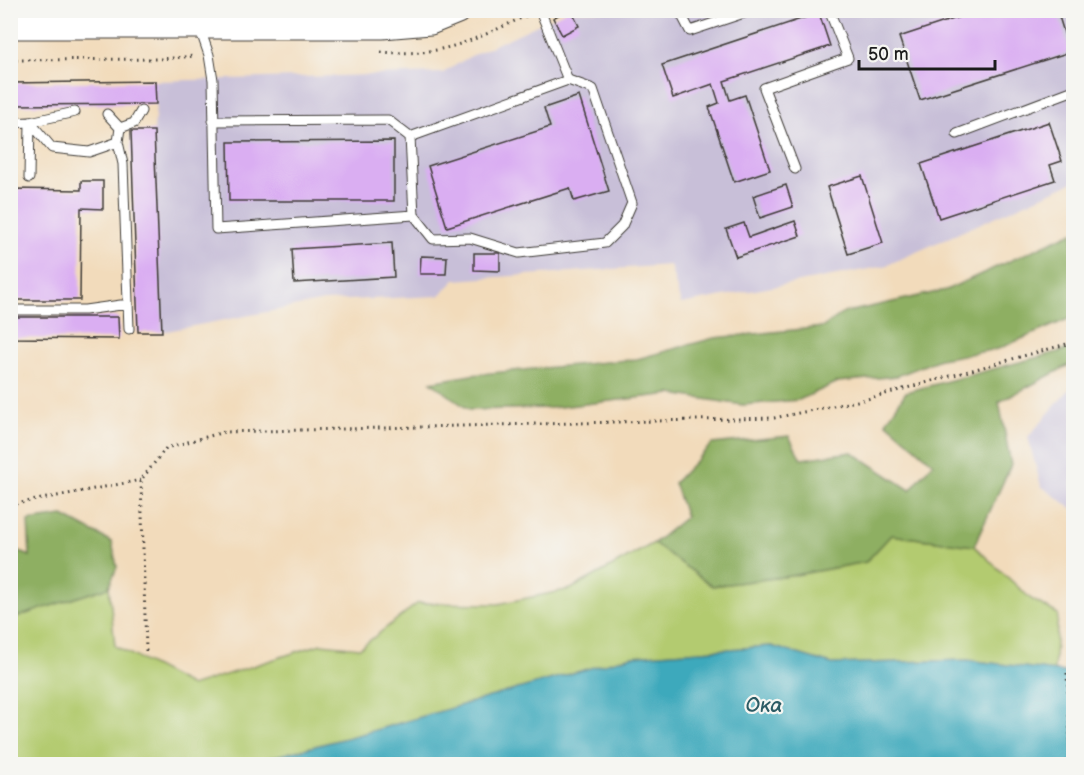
<svg xmlns="http://www.w3.org/2000/svg" width="1084" height="775" font-family="'Balsamiq Sans',sans-serif">
<rect width="100%" height="100%" fill="#f6f6f2"/>
<filter id="ink" filterUnits="userSpaceOnUse"><feTurbulence type="fractalNoise" baseFrequency=".0167" numOctaves="2"/><feDisplacementMap in="SourceGraphic" scale="12" xChannelSelector="R" yChannelSelector="G"/><feConvolveMatrix kernelMatrix="1 2 1 2 8 2 1 2 1" color-interpolation-filters="sRGB"/></filter>
<filter id="wash" filterUnits="userSpaceOnUse"><feTurbulence type="fractalNoise" baseFrequency=".008" numOctaves="4" result="noise"/><feDisplacementMap in="SourceGraphic" scale="24" xChannelSelector="R" yChannelSelector="G"/><feGaussianBlur stdDeviation="1.35" result="paint"/><feColorMatrix in="noise" values="0 0 0 0 0 0 0 0 0 0 0 0 0 0 0 0 0 1.4 0 .05"/><feComposite in="paint" operator="in"/></filter>
<g filter="url(#wash)">
<rect width="100%" height="100%" fill="#f2dbbb"/>
<path fill="#e7d2ef" d="M10,11h417l-29,1 -387,1z"/>
<path fill="#c8bfd8" d="M567,11h506v171l-188,84 -204,38 -11,-39 -215,15 -16,16 -115,5 -162,31 -8,-201 2,-27 -1,-23 288,-8 26,-16z
M1073,385v124l-32,-23 -13,-49z"/>
<path fill="#b3cb70" stroke="#687446" stroke-width="1.5" d="M891,535l83,11 57,53 27,15 -4,57 -87,-11 -135,4 -61,-18 -139,10 -267,77 -119,31h-235l-1,-145 99,-32 6,59 76,40 130,-42 39,4 58,-45 80,1 73,-15 83,-46 58,43 78,-10 76,-14z"/>
<path fill="#8eaf62" stroke="#55663f" stroke-width="1.5" d="M1073,232v85l-75,32 -58,10 -43,17 -59,6 -39,18 -56,5 -72,-11 -120,14 -82,2 -38,-28 40,-7 166,-16 77,-21 109,-11 20,-14 103,-23z
M1073,348v15l-74,39 12,63 -37,81 -83,-11 -25,27 -76,14 -78,10 -58,-43 32,-26 -12,-34 38,-39 77,-8 12,23 51,-7 58,38 23,-27 -47,-41 20,-30z
M63,516l49,26 5,25 -8,20 -98,32v-71l19,8 -2,-35z"/>
<path fill="#3da9bc" stroke="#2c626c" stroke-width="1.5" d="M771,646l61,18 135,-4 106,13v91h-827l119,-31 267,-77z"/>
<g id="blocks">
<path fill="#daaef2" d="M567,10h4l8,16 -17,9 -9,-17z
M981,10h76l13,42 -150,48 -21,-63z
M819,13l11,33 -106,35 6,19 15,-5 25,75 -36,12 -25,-75 10,-4 -6,-19 -40,14 -11,-33z
M155,81l1,23 -146,1v-22z
M579,96l30,95 -35,10 -4,-13 -123,39 -19,-61 122,-39 -6,-19z
M1049,122l13,39 -12,4 5,15 -116,38 -18,-54z
M131,131h23l8,201h-24z
M394,141v60h-165l-1,-59z
M862,176l21,67 -35,11 -21,-67z
M81,181h22v28l-22,-1 -1,92h-70v-111l71,1z
M786,185l7,22 -33,11 -7,-22z
M795,221l5,15 -64,21 -10,-28 18,-6 5,14z
M392,243l2,34 -100,6 -2,-34z
M474,253h26v18l-26,-1z
M421,256l26,1 -1,17h-26z
M10,317h108l1,22 -109,-1z"/>
</g>
</g>
<g filter="url(#ink)">
<use href="#blocks" fill-opacity="0" stroke="#3c3934" stroke-width="1.5"/>
<g fill="none" stroke-linecap="round" stroke-linejoin="round">
<g stroke="#3c3934" stroke-width="11">
<path id="service" d="M198,10l1,16 10,29 4,25 3,149 198,-14 -4,-78 158,-57 -28,-70
M679,10l11,21 63,-21
M213,121l175,-1 22,17
M10,123l20,-1 45,-10
M120,128l14,-5 7,-12
M957,134l117,-44
M118,142l5,22 6,165
M795,169l-31,-81 84,-30 -19,-48
M29,178l1,-56 22,26 37,4 29,-10 2,-14 -13,-14
M414,215l19,24 37,-1 49,15 86,-10 17,-17 10,-23 -39,-114 -25,-9
M10,310h75l43,-6"/>
</g>
<g stroke="#3c3934" stroke-width="29">
<path id="secondary" d="M10,25h372l48,-4 27,-11"/>
</g>
<path stroke="#3c3934" stroke-width="3" stroke-dasharray="1.5 4.5" stroke-linecap="butt" d="M381,52c63,5 92,-12 147,-37
M10,60l151,-1 34,-3
M10,505l131,-25
M146,651l-5,-171 25,-32 58,-16 550,-14 93,-19 207,-57
M1067,673l4,84 3,1"/>
<use href="#service" stroke="#fff" stroke-width="9"/>
<use href="#secondary" stroke="#fff" stroke-width="27"/>
</g>
</g>
<g text-anchor="middle" dominant-baseline="central" stroke-width="4.5" stroke-linejoin="round" paint-order="stroke">
<g font-size="20" font-style="italic" fill="#2b5b64" stroke="#f6f6f2">
<text x="764" y="706">Ока</text>
</g>
</g>
<rect width="1084" height="775" fill="none" stroke="#f6f6f2" stroke-width="36"/>
<path d="M859 60v9h136v-9" fill="none" stroke="#1c1c1c" stroke-width="3"/>
<text x="868" y="60" font-size="18" fill="#1c1c1c" stroke="#f6f6f2" stroke-width="4.5" paint-order="stroke">50 m</text>
</svg>
